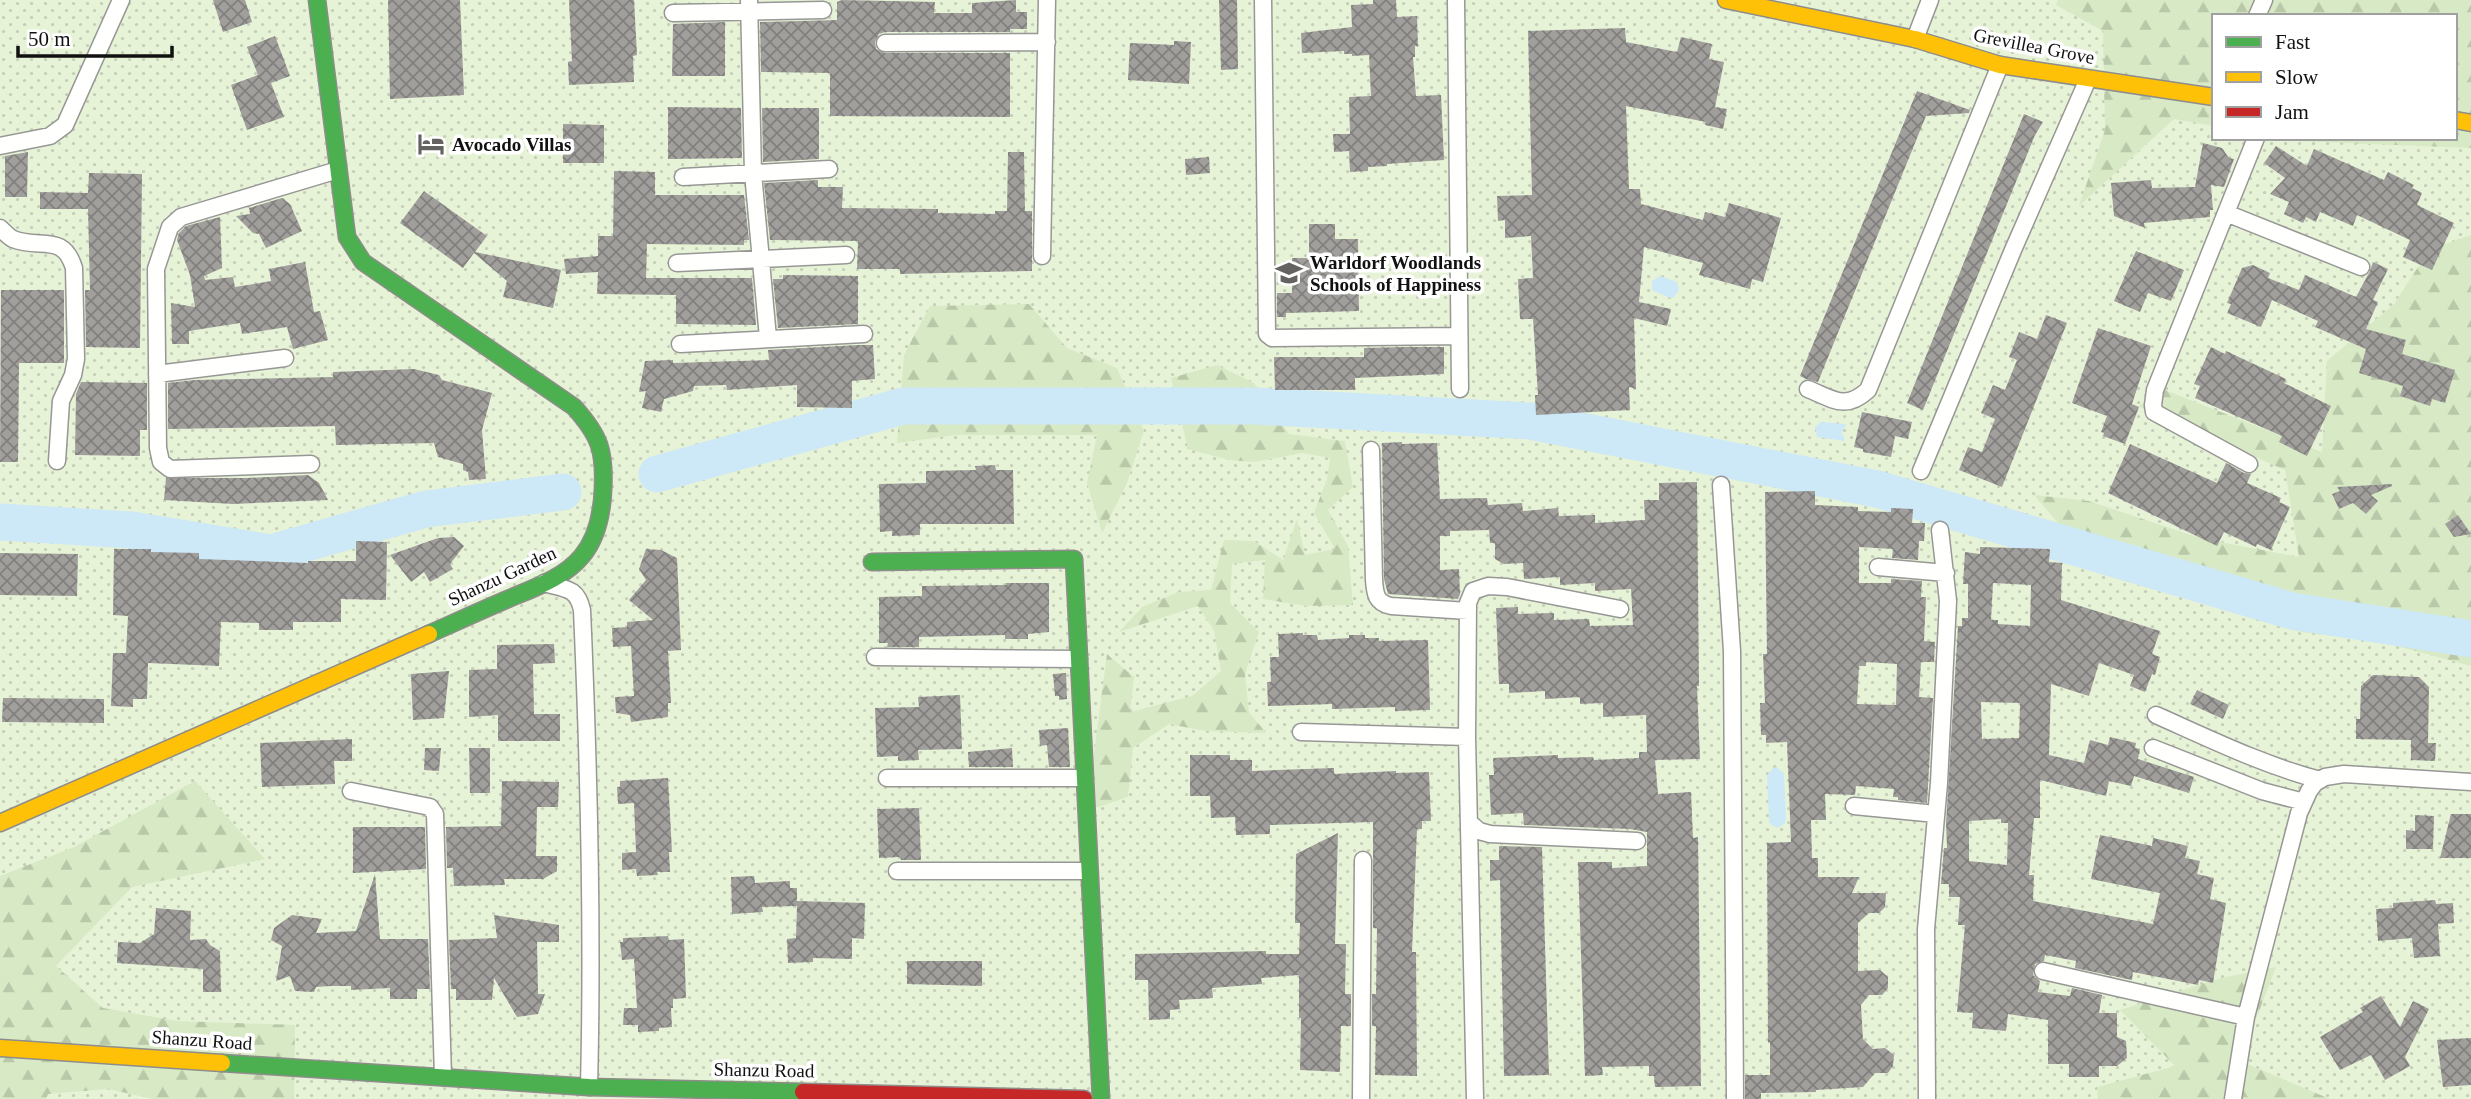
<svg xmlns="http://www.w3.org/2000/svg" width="2471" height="1099" font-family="'Times New Roman',serif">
<defs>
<pattern id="green-dots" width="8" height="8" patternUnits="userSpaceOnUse" patternTransform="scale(1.75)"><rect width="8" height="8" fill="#e7f3d7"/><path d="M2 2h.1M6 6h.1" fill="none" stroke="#c5cfb8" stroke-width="1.8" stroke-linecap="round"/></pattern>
<pattern id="forest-firs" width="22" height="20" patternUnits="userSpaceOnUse" patternTransform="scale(1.75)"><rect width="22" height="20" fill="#d8eac5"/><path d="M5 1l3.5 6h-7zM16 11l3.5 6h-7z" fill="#b8c8a8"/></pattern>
<pattern id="building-cross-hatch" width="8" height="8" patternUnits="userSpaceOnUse" patternTransform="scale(1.75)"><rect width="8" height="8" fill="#a19f9c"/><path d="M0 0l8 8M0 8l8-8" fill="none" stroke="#82807e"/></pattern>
</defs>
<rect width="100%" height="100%" fill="#fdfcf7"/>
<path fill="url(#green-dots)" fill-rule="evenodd" d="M0,0h2471v1099h-2471zM2214,16h241v122h-241z"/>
<path fill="url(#forest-firs)" d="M2058,0h413v148l-176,-7 -16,-3h176v-122h-241v110l-40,-7 -95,87 26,-76 -2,-99 -47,-26z
M2471,235v431l-89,-24 -81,-10 -199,-58 -68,-79 55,6 111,37 99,19 -14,-87 -147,-64 27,-16 157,62 5,-91 67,-57 35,-54z
M1029,304l38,44 50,20 27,63 -17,52 -25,50 -15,-50 10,-48h-141l-59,8 7,-88 26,-49z
M1217,365l37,18 35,51 56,7 8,46 -25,23 20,36 5,59 -47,1 -43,-7 2,-39 -33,4 -2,39 29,29 -14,42 4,38 17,21 -61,-2 -36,-7 -36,24 -5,49 -36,12 1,-48 14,-107 27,23 -4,35 62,-16 29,-25 -7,-40 -16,-25 -79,26 23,-25 36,-15 33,-2 13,-50 30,1 29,19 14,-41 8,36 30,-6 -21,-36 13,-34 3,-21 -28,-5 -47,9 -26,-2 -41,-11 -17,-71z
M195,781l70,78 -133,28 -76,79 47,42 74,13 118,4 -1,74h-141l-45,-10 -60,5 -2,5h-46v-223l74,-29z
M2276,967l-36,94 90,38h-232l-1,-12 78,-21 -55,-56 101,-32z"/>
<path fill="#cde8f7" d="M1660,276l17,6 2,7 -5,8 -4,1 -18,-8v-9z
M1821,422l25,2 -5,10 3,2v5l-27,-4 -2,-10z
M1777,767l7,7 2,45 -1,4 -7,5 -8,-4 -1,-4 -2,-45 6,-7z"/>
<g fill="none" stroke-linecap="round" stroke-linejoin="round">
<path stroke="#cde8f7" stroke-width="37" d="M657,474l246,-68h352l275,15 347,68 415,122 179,28
M0,522l132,8 139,23 155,-44 137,-17"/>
</g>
<path fill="url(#building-cross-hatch)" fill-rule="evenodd" d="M213,0h32l7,22 -29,10z
M388,0h72l4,95 -74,4z
M569,0h65l3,55 -4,1 1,26 -65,3 -1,-23 4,-1z
M842,0l93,2 -1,11h38v-10l44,-3v12h11v17h-17v3h-125l-6,2 -4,8 1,7 9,4h125v64l-180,-1v-43l-69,-1 -1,-50 77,-2v-18z
M1219,0h18l1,69 -17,1z
M1373,0h23l1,17 20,-1 1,30h-3v11h-2l3,39 25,-1 3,65 -57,4v2l-19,1v4l-18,1 -1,-21 -15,1 -1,-18h17l-1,-37 22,-1 -2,-41 -17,1v-2h-8v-3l-42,2 -1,-20 51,-6 -1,-22 22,-1z
M725,22v54h-53l1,-52z
M1625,28l1,14 51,10 4,-15 31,7 -3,15 15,3 -9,45 12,2 -4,20 -18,-4 1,-3 -80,-16 3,83h11l1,15 62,16 2,-8 20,5 4,-14 52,15 -18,64 -11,-3 -2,10 -51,-14 4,-12 -59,-16 -5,55 32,7 -4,17 -33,-8 2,71 -7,-2 1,23 -94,5 -1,-20h3l-5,-76h-13l-2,-40 15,-1 -2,-42 -26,2v-18l-7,1 -1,-25 35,-1 -4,-164z
M275,36l15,40 -19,7 13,34 -37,13 -16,-45 27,-10 -11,-28z
M1174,41l17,1 -2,42 -61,-4 2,-37 44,2z
M1917,91l53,19 -1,3 -43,3 -108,266 -12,-3 -6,-3z
M668,107l73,1 1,50 -74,1z
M762,108h57v51l-56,3z
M2024,114l19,8 -8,13 -112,275 -16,-7z
M563,124l41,1v38h-41z
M2203,143l19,5 7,10 5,1 -10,28 -13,-2 2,25h-3v7l-66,6 1,5 -31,-12 -3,-33 40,-3 1,8 43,-1z
M2276,146l31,20 7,-17 70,31 4,-8 26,13 -2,3 10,5 -5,12 37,18 -22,47 -29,-13 7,-17 -53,-25 -4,11 -33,-14 -4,10 -10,-5 -3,6 -19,-9 5,-12 -19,-8 15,-16 -21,-15z
M28,152l-1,45h-22v-41z
M1008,152h16l1,59h7v60l-132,3v-5h-43l1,-28 -88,-1 -6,-57 54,-3v7h25l-1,21 96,1v4l57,1v-3h12z
M1209,157l1,16 -24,2 -1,-16z
M614,171l41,1v23h89l5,45h-5v5l-97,-1 -1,34h106l4,47 -80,-1v-29l-79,-1 1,-22 -32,2 -2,-15 34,-3v-20h15z
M89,173l53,1 -2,174 -54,-1 -1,-57h5l-2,-81h-48v-17l48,1z
M424,191l63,45 -12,16 86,18 -8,38 -50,-11 4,-16 -33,-28 -11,15 -63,-45z
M282,198l8,6 12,27 -36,17 -7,-14 -6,-1 -17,-17 14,-2 -1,-6z
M220,217l2,51 -18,8 1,4 28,-3 2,10 19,-3 17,-3 -2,-12 36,-7 9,50 6,-1 8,29 -35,9 -6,-22 -45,7 -2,-11 -51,8v13h-17l-1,-41 24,4 -5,-32 -13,-35 2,-7 7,-7z
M1309,224h26v15h23l1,72 -73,2v4h-9v-24h15v-35h17z
M2136,251l48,19 -13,31 -23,-8 -8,19 -26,-11z
M2373,262l15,7 -15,31 5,2 -12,27 40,11 -4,14 53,16 -10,33 -13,-4 -2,7 -30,-10 3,-10 -44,-13 7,-24 -51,-22 3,-6 -46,-21 -11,27 -34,-14 4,-9 -4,-1 15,-35 11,-3 17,8 -2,5 31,12 6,-15 51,22 14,-26z
M783,275l75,1v48l-80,4 -5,-49h10z
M1,290h63v73h-45l-1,99h-18z
M2046,315l21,8 -65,164 -43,-17 9,-23 14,5 13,-33 -14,-6 12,-28 12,5 12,-30 -8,-3 10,-25 18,7z
M2098,328l53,18 -19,58 7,3 -14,37 -22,-8 1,-3 -3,-1 6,-16 -35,-13z
M858,345h15l2,34 -23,2v27l-55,-1v-22l-70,5 -1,-5 -32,1 -1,5 -29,8 -3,13 -19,-4 4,-17 -7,1 6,-31 28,-1v3l96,-3 -1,-10z
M1405,347h39v27l-89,4v12h-80l-1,-33h90v-9z
M2211,347l14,7 1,-3 60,28 -2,4 47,23 -24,50 -28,-14 3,-6 -87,-38 5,-12 -6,-2z
M414,369l25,6 3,5 50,13 -10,37 4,49 -17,1 -1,-8 -5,-2v-6l-25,-7 -4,-14 -98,2 -1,-19 -167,3v-46l27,-3 138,-3v-5z
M81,382l66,1v47h-7v26l-65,-1 1,-61z
M1862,412l50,10 -4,17 -13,-3 -4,21 -28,-5v-3l-9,-2z
M1402,442v2l35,-1 3,56 47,-1 1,7 34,-2 1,8 35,-3 1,8 36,-1v8l50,-3 -1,-20h15v-17l38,-1 2,204h-2l3,73 -45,1 3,34 33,-2 2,46 5,-1 3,249 -46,1 -1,-11h-5v-10l-47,1 1,8 -18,1 -7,-214h34v6l35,-2v-34l-17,-3 -106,-4 -1,-12 -32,2 -2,-40h5l-1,-17 65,-3v3l35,-1 1,3 45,-2v-6h8l-1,-37 -43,2v-14l-23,1v-7l-35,2v-8l-36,2v-9h-10l-3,-76 22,-1v7l36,-1v7l35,-1 1,7 43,-1 -2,-36 -36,2v-8l-35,2v-8l-36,2 -1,-16 -19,1 -9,-5v-16h-5l-1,-13 -39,1v5h-10v34l19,-1 1,25 -2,5 -70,-5 -4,-15 -2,-136z
M2130,444l87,39 9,-20 18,10 7,1 -4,9 34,15 -2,4 11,5 -19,43 -14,-6 -1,3 -32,-15 -7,14 -109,-53z
M995,465l1,5h17l1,54h-94v11l-28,1v-5l-12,1 -1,-48 47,-1v-12l50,-1 -1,-4z
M308,475l11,8 9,17 -95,4 -69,-4 2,-22h81z
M2392,484v2l-21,9 7,6 -12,13 -13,-11 -14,6 -7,-15 8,-3 -3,-4z
M1815,491v14l43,2v4l33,1v-4l22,1 -1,14h13l-1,18h-5l-1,19 -26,-2 1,-9 -34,-2v36h32v-4l31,2 -1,16h5l-2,44 11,1 -1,20h-13l-2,35 14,1 -6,105 -29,-3v-3h-5l1,-8 -38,-3 -1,9 -30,-1 1,26h-15l1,38h6v19h41l-7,16h34l-1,14 -6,6h-10l-11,10v48l22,-1 8,7v11l-6,7h-13l-8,10 2,34 10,10 12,-1 9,7 -1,11 -5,7h-13l-12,14 -47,3v2l-55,1v6h-16v-24h25v-33l-2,1 -1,-200 24,-1 -4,-100 -21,1v-8h-5l-1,-32h5l-2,-49h4l-2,-162zM1866,662l31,2 -1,41 -39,-1 2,-38h7z
M2458,515l13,19 -17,3 -9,-13z
M454,537l10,9 -14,18 3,5 -23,13 -6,-10 -13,10 -21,-27 48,-17z
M356,541l31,1 -1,58 -45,-1v23h-48v8h-34v-7l-38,-1 -2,44 -71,-3 -1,36h-14v8l-22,-1 2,-53h13l2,-37 -15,-1 1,-66h37v3l48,1v6l109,4v-2h48z
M1980,547l70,2 -1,13 13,1 -1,37 99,31 -8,23 8,3 -5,18 -3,-1 -7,18 -15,-6 4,-11 -35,-12 -10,33 -38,-12 -2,71 35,8 6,-23 18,5 2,-8 26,6 -1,5 5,1 -2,10 56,18 -5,16 -55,-17 -3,10 -22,-5 -3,15 -66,-16v38h-6l-5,57h5l-1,26 120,23 7,-31 -69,-14 9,-44 52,11 1,-8 35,8 -3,12 15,3 -3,13 17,4 -4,21 16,4 -13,80 -14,-3 -1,5 -65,-13 -1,8 -57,-12 1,-7 -31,-6 -1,6 -9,3 -2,11 7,6 -2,11 32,4 2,-8 30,7 -3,18h18v24l9,4 1,17 -10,8h-18v11h-30v-13h-21v-44l-40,-6 -2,17 -34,-3 1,-15 -16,-1 8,-87h-7l2,-28h-11v-13h-8l3,-36h3l-1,-25 12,-197h4v-8h6v-34h-5l2,-32 15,2zM1993,583l38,2 -1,41 -32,-2v-4h-7zM1981,702l39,1 -1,35 -37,1zM2001,819v4h7l-1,42 -38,-4v-40z
M646,549l15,1 16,8 4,92 -13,1 3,52h-3v14l-37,5 -1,-7 -14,-2 -1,-16 19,-1 -3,-50 -18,1 -1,-19 15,-1v-5l26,-2 -24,-20 17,-20 -7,-11z
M0,553l78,1 -1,42 -77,-1z
M1006,583h43v49l-21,2v5h-23v-4l-86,2v10h-32l1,-4h-9v-46l43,-1v-10l84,-1z
M1303,633v2h14l1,5 31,-2v-3h16v3h14v3l49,-1 2,70 -35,1v-4l-63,2v-5l-64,2 -1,-24h4l-1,-25h9l-1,-23z
M554,644l1,19 -22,1 1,50h26v27h-62v-26l-29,2v-47l28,-1v-24z
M449,671l-5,47 -31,2 -2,-46z
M1066,673l1,26 -8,1v-4h-4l-2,-22z
M2373,675l46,2 10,10 -1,56h8l-1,18 -24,-1v-20l-55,-1v-20h4l1,-33z
M2197,690l32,15 -6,14 -33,-15z
M960,695l2,54 -44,1 1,10 -21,1v-5l-21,1 -2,-49 44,-1 -1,-10z
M3,698l101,1v24l-102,-1z
M1068,728l2,39h-21l-2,-22 -7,1 -1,-16z
M352,739v22h-18l1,23 -73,3 -2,-44z
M425,748h16l-2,23 -15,-1z
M469,748h21v45h-20z
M1012,748l1,19h-44l-1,-15z
M1190,755h40v5h22v11l82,-3v6l62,-3v2l33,-1 2,49h-9v8h-5l-5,123h4l1,124 -42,-1 1,-49h-4v-32h4l1,-66h-4v-106l-103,3v9l-34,1 -1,-18 -24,1 -1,-22h-20z
M668,778l4,74h-3l1,20h-13l1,3 -21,1 -1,-7 -14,1v-17l14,-1 -2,-49 -16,1 -1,-17h3v-6z
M502,781l57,1 -1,25h-21l-1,49h21v15l-14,8h-39l1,6 -51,1 -1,-18h-6l-1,-41 55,-1z
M919,808l2,52h-20l-1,-3 -21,1 -2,-49z
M2451,814h20v44h-31z
M2415,815l19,1 -1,33h-27v-19l9,1z
M353,827h72l1,42 -73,4z
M1338,833l-3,111h11l-1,50h6v32h-10l-1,46 -40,-2 1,-52h-2v-43l-38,3 1,6 -50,4 1,10 -34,2 1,9 -10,1v9l-21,1 -1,-40h-13v-26l131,-3v3h33l1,-31h-5l1,-69z
M1499,846l43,1 7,228 -45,1 -4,-196 -10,1v-21h9z
M375,874l5,65h48l2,50h-13v10h-27v-11l-39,2v-4h-20l-15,1 -2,5 -19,-1 -5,-15 -14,5 6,-35 -11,-6 3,-12 18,-13 30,4 -6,14 40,-2z
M754,876l1,7 35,-2v7h7v13l68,2 -1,36 -12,-1v21l-39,-1v4l-25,1 -1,-24 9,-1 1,-32 -35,1 1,5 -31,2 -1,-37z
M2435,900l1,4 17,-1 1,20 -16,1 2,32 -26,2 -2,-20 -34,3 -2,-32 17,-1v-5z
M156,908l35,3 -1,29 16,-1 4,6 10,6 1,41h-18v-23l-86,-6 1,-21 22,1 14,-9z
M494,915l65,10v17h-22l1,52h7l-7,20 -21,3 -23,-39 -2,22h-36v-11h-5l-2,-49 48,-2z
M668,936l1,4 15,-1 2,59 -13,1v9h-2l1,19 -13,1v3l-21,1v-7h-15l1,-17h13l-3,-49 -12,1 -2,-18h3v-4z
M907,961h75v25l-75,-2z
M2381,996l19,31 13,-26 16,8 -24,48 5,9 -25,14 -14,-25 -31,15 -20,-33 43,-25 -3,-4z
M2471,1038v47l-28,2 -6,-47z"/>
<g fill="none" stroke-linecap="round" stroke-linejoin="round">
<g stroke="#979795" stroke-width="19">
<path id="street" d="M749,0l4,173 15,165
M1263,0l4,334 5,4 187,-2
M1456,0l4,389
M673,13l150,-3
M2257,16l7,-16
M1915,39l15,-39
M885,43l162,-1
M0,146l50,-10 15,-11 56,-125
M683,177l146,-8
M2226,213l135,54
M0,228c4,4 9,9 13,11 27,11 50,-7 61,29l2,91 -3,16 -12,26 -4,60
M1042,256l5,-256
M677,263l169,-8
M680,344l184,-10
M157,374l128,-16
M1808,389c25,10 37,22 60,1l132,-325
M1371,450l3,130c1,14 2,23 17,26l77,5
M311,464l-141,5 -9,-7 -3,-14 -2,-179 14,-42 11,-10 157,-47
M2249,464l-95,-52 -1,-7 2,-15 101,-252
M1921,471l92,-221 75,-171
M1721,485l11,166 3,448
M1878,567l68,6
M544,583c21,6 33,4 38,27 7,159 11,317 7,477
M875,657l204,2
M2156,715c54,24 107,50 164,65
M1301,732l166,5
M2153,748l109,43 42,11
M887,778h198
M351,791l79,16 5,7 8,263
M1854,806l82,8
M1469,822l10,9 11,3 147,7
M897,871h192
M2043,971l203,46
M1361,1099l2,-239
M1475,1099l-8,-362 1,-134 5,-12 15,-5 19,1 113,22
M1927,1099l-1,-170 13,-146 9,-182 -8,-71
M2233,1099l13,-82 53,-204 10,-22 6,-8 10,-6 19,-3 127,8"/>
</g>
<g stroke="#8e8d8b" stroke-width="19">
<path id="fast" d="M317,0l30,237 16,25 211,145c26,29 31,44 29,83 -1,22 -6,48 -21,66 -18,22 -48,32 -74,43 -26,11 -52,23 -79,35
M872,562l202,-3 27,540
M222,1063l367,24 214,5"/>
</g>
<g stroke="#8e8d8b" stroke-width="19">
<path id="slow" d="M1726,0l189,39 85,26 214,32
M2455,120l16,3
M0,823l429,-189
M0,1048l222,15"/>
</g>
<g stroke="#8e8d8b" stroke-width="19">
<path id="jam" d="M803,1092l281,7"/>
</g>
<use href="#street" stroke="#fffffe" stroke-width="16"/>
<use href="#fast" stroke="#4caf50" stroke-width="16"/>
<use href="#slow" stroke="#ffc107" stroke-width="16"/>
<use href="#jam" stroke="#c62828" stroke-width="16"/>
</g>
<defs>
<g id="hotel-bare" transform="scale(2.1)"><path d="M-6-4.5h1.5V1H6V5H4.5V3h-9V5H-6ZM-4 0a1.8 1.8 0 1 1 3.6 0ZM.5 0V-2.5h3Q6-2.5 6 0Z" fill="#646362" stroke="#fff" stroke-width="2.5" paint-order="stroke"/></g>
<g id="school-bare" transform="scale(2.1)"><path d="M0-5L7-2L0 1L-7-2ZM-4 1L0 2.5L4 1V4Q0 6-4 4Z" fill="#646362" stroke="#fff" stroke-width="2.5" paint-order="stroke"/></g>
</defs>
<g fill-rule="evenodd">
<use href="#hotel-bare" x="431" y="144"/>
<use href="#school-bare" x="1289" y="273"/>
</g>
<g text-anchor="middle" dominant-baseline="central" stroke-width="7" stroke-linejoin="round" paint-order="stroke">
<g font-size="19" fill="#111" stroke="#fff">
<text transform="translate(2034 46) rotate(11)">Grevillea Grove</text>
<text transform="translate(502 576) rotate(-25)">Shanzu Garden</text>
<text transform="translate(202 1040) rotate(4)">Shanzu Road</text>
<text transform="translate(764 1070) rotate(1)">Shanzu Road</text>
</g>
<g font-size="19" font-weight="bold" fill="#111" stroke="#fff" text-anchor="start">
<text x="452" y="144">Avocado Villas</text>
<text x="1310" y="262">Warldorf Woodlands<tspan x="1310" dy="22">Schools of Happiness</tspan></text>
</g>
</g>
<rect x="2212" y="14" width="245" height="126" fill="#ffffff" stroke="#a0a0a0" stroke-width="2"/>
<rect x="2226" y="37" width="35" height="10" fill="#4caf50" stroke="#a0a0a0" stroke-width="2"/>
<text x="2275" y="49" font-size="21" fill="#111111">Fast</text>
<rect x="2226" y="72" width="35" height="10" fill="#ffc107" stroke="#a0a0a0" stroke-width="2"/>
<text x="2275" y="84" font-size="21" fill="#111111">Slow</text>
<rect x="2226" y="107" width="35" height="10" fill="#c62828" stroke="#a0a0a0" stroke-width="2"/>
<text x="2275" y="119" font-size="21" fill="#111111">Jam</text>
<path d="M18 46v10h154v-10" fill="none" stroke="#111111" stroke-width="3.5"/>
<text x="28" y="46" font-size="21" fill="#111111" stroke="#ffffff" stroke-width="5" paint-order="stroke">50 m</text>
</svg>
